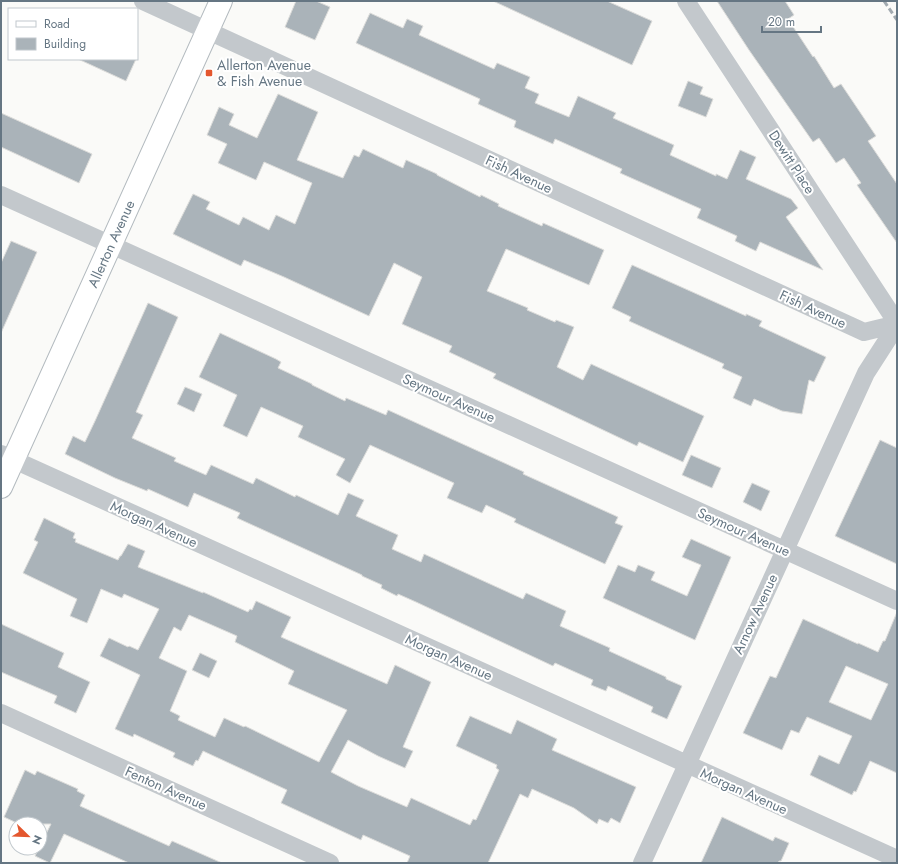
<svg xmlns="http://www.w3.org/2000/svg" width="898" height="864" font-family="Jost,sans-serif">
<rect width="100%" height="100%" fill="#fafaf8"/>
<path fill="#aab3b9" stroke="#dcdcda" fill-rule="evenodd" d="M296,1h20l14,6 -15,33 -30,-13z
M493,1h114l45,20 -20,44z
M717,1h68l9,14 -6,4 25,38 1,-1 20,32 7,-4 35,52 -8,5 29,43v59l-40,-58 4,-2 -17,-25 -8,5 -17,-25 -6,4 -64,-92z
M370,13l33,15 4,-9 16,7 -4,9 75,34 3,-6 33,14 -5,11 14,6 -4,9 34,14 9,-21 38,17 -3,5 61,27 -4,10 46,21v-2l11,5 13,-29 16,7 -10,22 45,20 7,9 -12,9 37,53 -63,-28 -4,9 -21,-10 2,-5 -40,-18 4,-9 -81,-36 2,-4 -67,-30 -2,5 -39,-17 2,-6 -38,-17 2,-5 -124,-56z
M78,59h58l-10,22z
M688,81l15,6 -3,7 13,5 -7,18 -28,-11z
M278,94l40,18 -21,48 46,18 11,-23 5,2 4,-8 40,19 3,-8 31,14v1l43,22 1,-2 18,9 -1,2 44,20 1,-3 61,27 -15,35 -83,-36 -19,42 41,17 -1,2 28,12 1,-2 18,7 -17,40 26,13 8,-16 113,52 -21,46 -44,-20 -2,4 -144,-68 3,-4 -47,-22 3,-6 -50,-22 20,-47 -28,-14 -25,53 -85,-39 -40,-17 -3,6 -68,-32 20,-40 17,8 -4,7 33,16 4,-8 26,13 7,-15 19,9 17,-41 -48,-21 -8,18 -38,-17 9,-19 -20,-9 12,-28 15,7 -5,11 28,13z
M1,113l91,41 -13,29 -78,-36z
M11,241l26,11 -36,81v-70z
M632,265l114,51v-2l16,7 -3,5 67,31 -12,25 -5,-2 -7,34 -20,-3 -28,-12 -3,7 -18,-8 9,-21 -20,-9 2,-4 -95,-43 2,-4 -19,-9z
M148,303l30,14 -42,95 7,3 -11,23 44,20 -2,3 32,14 5,-10 42,19 3,-6 39,19 1,-2 42,20 10,-22 16,7 -8,16 42,19 -6,14 29,13 3,-8 99,45 3,-6 40,18 -6,15 50,22 -1,3 57,26v2l16,7 -15,33 -16,-7 2,-5 -45,-21 -2,5 -15,-6 2,-5 -38,-17 -2,3 -137,-64 -18,-8 -1,2 -16,-8 1,-3 -20,-9v-1l-125,-57 3,-5 -46,-20 -6,14 -40,-18 -1,2 -32,-13 -50,-24 8,-18 12,6 10,-21z
M220,333l56,26 5,3 -3,6 34,16v1l33,16 1,-3 40,17 2,-5 136,62 -1,2 95,43 -3,6 8,3 -18,38 -91,-42 2,-3 -30,-14 -4,8 -35,-15 7,-15 -84,-38 -20,38 -14,-8 9,-16 -47,-22 5,-11 -42,-19 -14,30 -24,-11 14,-31 -38,-18z
M185,387l17,7 -8,18 -17,-8z
M880,440l17,8v116l-62,-28z
M691,455l30,13 -9,20 -30,-13z
M752,483l18,8 -9,20 -18,-9z
M44,518l31,15 -2,5 3,1 -1,3 43,18 2,-4h1l7,-12 17,7 -7,16 65,26v-1l45,20 2,-3 2,1 4,-9 35,16 -10,20 106,47 8,-19 36,17 -28,65 10,4 -8,17 -27,-12 -30,-16 -17,32 27,14 49,21 4,-9 59,27 3,-6 3,1 23,-50 -3,-2 1,-3 -41,-19 14,-30 41,18 6,-14 40,19 -5,11 84,37 -16,36 -9,-5 -3,5 -9,-4 -2,5 -23,-16 -42,-19 -4,9 -8,-4 -32,69h-81l3,-7 -47,-21 -2,5 -80,-37 6,-13 -84,-39 -5,10 -2,-1 -3,6 -20,-9 2,-4 -41,-19 -1,3 -18,-8 25,-54 -40,-19 9,-18 19,9 1,-1 9,4 21,-41 -35,-15 -2,4 -21,-9 -14,34 -17,-7 7,-17 -54,-26 15,-31 -4,-2zM189,615l48,21 -2,6 59,29 -6,13 59,26 -28,52 -74,-36 -1,1 -20,-9 -9,19 -37,-17 2,-4 -10,-5 17,-40 -28,-13 15,-31 7,4z
M691,539l40,18 -36,83 -92,-42 15,-33 17,7 3,-7 17,7 -4,8 36,16 14,-31 -19,-8z
M897,612v161l-27,-12 -14,31 -2,-1 -2,4 -42,-20 9,-20 20,9 13,-28 -45,-19 -8,16 -8,-3 -9,20 -39,-17 27,-57 6,2 27,-59 55,25v-1l20,9 5,-11h2zM846,666l42,18 -17,36 -42,-18z
M1,624l63,29 -6,14 32,15 -14,31 -22,-10 3,-7 -56,-24z
M200,653l17,8 -8,17 -17,-8z
M25,770l10,5 2,-4 41,18 -1,2 8,4 -5,11 89,40 3,-5 50,22h-93l-65,-29 -14,29 -15,-7 16,-32h-32l-15,-7z
M722,817l51,24 2,-4 14,6 -8,18h-2l-1,2h-77z"/>
<g fill="none" stroke-linecap="round" stroke-linejoin="round">
<g stroke="#b3babf" stroke-width="24">
<g id="secondary">
<path id="s1" d="M1,487l220,-486"/>
</g>
</g>
<path stroke="#c3c8cc" stroke-width="18" d="M143,1l721,331 33,-8
M686,1l211,322
M1,195l896,406
M1,454l896,405
M1,713l329,150
M642,863l224,-490 31,-48"/>
<use href="#secondary" stroke="#fff" stroke-width="22"/>
<path stroke="#a2aab0" stroke-width="3" stroke-dasharray="6 3" stroke-linecap="butt" d="M884,1l13,19"/>
</g>
<rect fill="#e4572e" stroke="#fff" stroke-width="1.5" x="205" y="69" width="8" height="8" rx="2"/>
<g text-anchor="middle" dominant-baseline="central" stroke-width="4" stroke-linejoin="round" paint-order="stroke">
<g font-size="14" fill="#657683" stroke="#fff" text-anchor="start">
<text x="217" y="65">Allerton Avenue<tspan x="217" dy="16">&amp; Fish Avenue</tspan></text>
</g>
<g font-size="14" fill="#657683" stroke="#fff">
<text transform="translate(792 162) rotate(57)">Dewitt Place</text>
<text transform="translate(519 174) rotate(25)">Fish Avenue</text>
<text stroke="none"><textPath href="#s1" startOffset="267">Allerton Avenue</textPath></text>
<text transform="translate(813 309) rotate(25)">Fish Avenue</text>
<text transform="translate(449 398) rotate(24)">Seymour Avenue</text>
<text transform="translate(154 524) rotate(24)">Morgan Avenue</text>
<text transform="translate(744 532) rotate(24)">Seymour Avenue</text>
<text transform="translate(755 614) rotate(-65)">Arnow Avenue</text>
<text transform="translate(449 657) rotate(24)">Morgan Avenue</text>
<text transform="translate(166 788) rotate(24)">Fenton Avenue</text>
<text transform="translate(744 791) rotate(24)">Morgan Avenue</text>
</g>
</g>
<rect width="898" height="864" fill="none" stroke="#657683" stroke-width="4"/>
<rect x="8" y="8" width="130" height="52" fill="#ffffff" stroke="#c1c8cd"/>
<rect x="16" y="21" width="20" height="6" fill="#ffffff" stroke="#c1c8cd"/>
<text x="44" y="28" font-size="12" fill="#657683">Road</text>
<rect x="16" y="38" width="20" height="12" fill="#aab3b9" stroke="#c1c8cd"/>
<text x="44" y="48" font-size="12" fill="#657683">Building</text>
<g transform="translate(28 836) rotate(113)"><circle r="19" fill="#ffffff" stroke="#c1c8cd"/>
<path d="M0-3L7 15L0 10L-7 15Z" fill="#e4572e"/>
<text y="-6" font-size="11" font-weight="bold" text-anchor="middle" fill="#657683">N</text>
</g>
<path d="M762 26v6h59v-6" fill="none" stroke="#657683" stroke-width="2"/>
<text x="768" y="26" font-size="12" fill="#657683" stroke="#ffffff" stroke-width="3" paint-order="stroke">20 m</text>
</svg>
